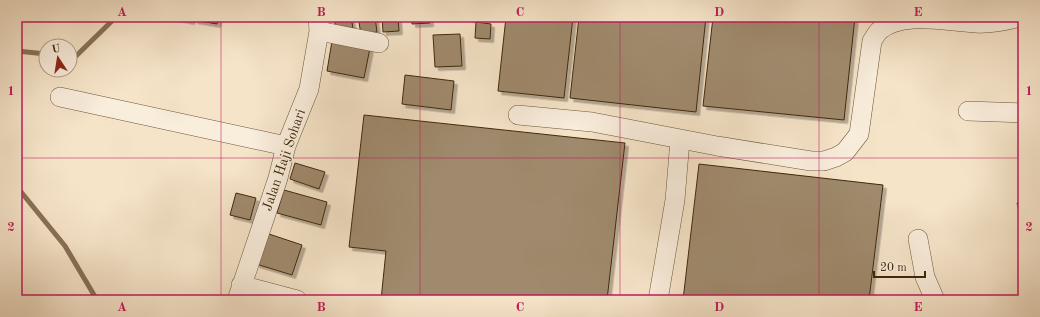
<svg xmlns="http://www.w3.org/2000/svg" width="1040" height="317" font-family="'Old Standard TT',serif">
<defs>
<filter id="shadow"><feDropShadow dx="3.5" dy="3.5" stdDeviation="0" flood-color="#0004"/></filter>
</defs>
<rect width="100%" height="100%" fill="#f6e4c9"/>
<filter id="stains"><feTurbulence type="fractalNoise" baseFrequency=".005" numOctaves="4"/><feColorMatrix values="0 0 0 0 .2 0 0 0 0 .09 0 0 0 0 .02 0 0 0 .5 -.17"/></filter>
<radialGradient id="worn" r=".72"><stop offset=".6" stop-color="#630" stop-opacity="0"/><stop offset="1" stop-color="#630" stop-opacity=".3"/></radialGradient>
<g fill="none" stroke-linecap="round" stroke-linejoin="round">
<path stroke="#887256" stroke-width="5" d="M17,51l29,3
M70,56l5,1 41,-40
M17,187l48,59 32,54"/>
</g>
<path fill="#9f8a6d" stroke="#40280a" filter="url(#shadow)" d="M171,17h21l-1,4z
M195,17h24l-2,7 -23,-4z
M334,17h17l2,11 -17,3z
M358,17h17l2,15 -16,2z
M382,17h16l1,14 -16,1z
M412,17h18v6l-18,1z
M469,17h17v1l-17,1z
M506,17h67l-9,81 -66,-7z
M579,17h127l-10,95 -126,-14z
M713,17h142l-11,103 -141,-14z
M476,22l15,2 -1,15 -15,-1z
M460,34l2,32 -27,1 -2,-32z
M332,41l38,7 -6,30 -37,-7z
M405,75l49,6 -3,29 -49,-6z
M364,115l261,28 -18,157h-226l5,-49 -37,-4z
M295,163l30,9 -6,17 -29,-10z
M699,164l184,21 -14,115h-186z
M284,190l43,12 -6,23 -44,-12z
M236,193l20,5 -6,22 -20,-5z
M1023,201v23l-6,-21z
M266,233l36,12 -10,30 -36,-11z"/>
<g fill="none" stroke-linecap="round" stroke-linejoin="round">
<g stroke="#6e573a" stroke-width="20">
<path id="minor" d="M319,31l60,12
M60,97l226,49
M968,111l55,2
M518,115l74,7 125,24 94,15h13l12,-4 9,-5 14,-18 13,-93c2,-3 4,-7 7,-10 22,-21 69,-9 97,-8 11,1 32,-2 43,-6
M918,239l7,38 10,23
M241,285l56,15
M237,300l41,-122 8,-32 23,-57 10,-58 -1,-14
M658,300l17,-100 5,-60"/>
</g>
<use href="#minor" stroke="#f9eddc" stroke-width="19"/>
</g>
<path fill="none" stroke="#c2185b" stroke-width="1" stroke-opacity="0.55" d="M221,17v283M420,17v283M620,17v283M819,17v283M17,158h1006"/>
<g text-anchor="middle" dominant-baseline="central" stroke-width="3" stroke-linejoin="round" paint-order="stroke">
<g font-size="14" fill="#40280a" stroke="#f9eddc">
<text transform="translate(284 160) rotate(-71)">Jalan Haji Sohari</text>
</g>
</g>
<rect width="1040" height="317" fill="none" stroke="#f6e4c9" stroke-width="44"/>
<g transform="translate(58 58) rotate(348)"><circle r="19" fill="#f9eddc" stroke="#af9e88"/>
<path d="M0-3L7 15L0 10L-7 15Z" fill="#8f2418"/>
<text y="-6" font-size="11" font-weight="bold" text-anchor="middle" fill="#40280a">U</text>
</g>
<path d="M874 271v6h51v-6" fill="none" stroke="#40280a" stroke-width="2"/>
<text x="880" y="271" font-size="12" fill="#40280a" stroke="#f9eddc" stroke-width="3" paint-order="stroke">20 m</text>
<rect x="22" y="22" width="996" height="273" fill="none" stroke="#c2185b" stroke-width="1.5"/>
<g font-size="13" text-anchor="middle" font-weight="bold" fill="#c2185b">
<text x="122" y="16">A</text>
<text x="321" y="16">B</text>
<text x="520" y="16">C</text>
<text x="719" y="16">D</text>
<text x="918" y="16">E</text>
<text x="11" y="95">1</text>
<text x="1029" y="95">1</text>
<text x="11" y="231">2</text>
<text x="1029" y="231">2</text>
<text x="122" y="311">A</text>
<text x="321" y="311">B</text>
<text x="520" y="311">C</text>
<text x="719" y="311">D</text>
<text x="918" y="311">E</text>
</g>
<rect width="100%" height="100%" filter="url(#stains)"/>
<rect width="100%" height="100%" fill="url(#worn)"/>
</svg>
